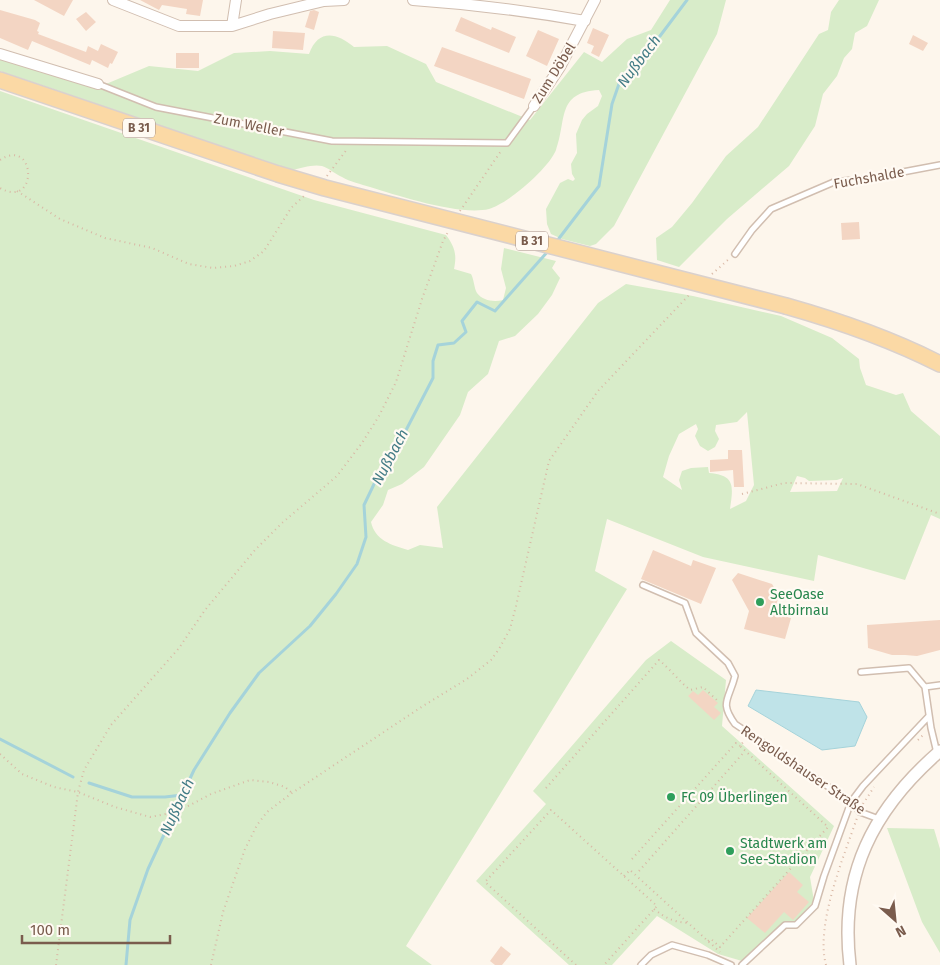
<svg xmlns="http://www.w3.org/2000/svg" width="940" height="965" font-family="'Fira Sans',sans-serif">
<rect width="100%" height="100%" fill="#fdf6ec"/>
<path fill="#d8ecc9" fill-rule="evenodd" d="M670,0h56l-9,34 -103,192 -18,18 -6,2 -28,-7 -11,-5 -4,-10 -1,-15 14,-26 8,-4 5,2 2,-2 -3,-5 -1,-10 6,-11 -1,-19 6,-14 5,-6 11,-8 4,-10 -3,-6c-43,2 -32,31 -43,60 -7,18 -48,54 -67,59 -29,7 -90,-13 -119,-22 -9,-3 -20,-5 -28,-10 -7,-3 -13,-9 -20,-11 -9,-2 -21,2 -30,4l-292,-99v-15l51,10 55,18 43,-18 49,5 36,-18 36,-2 39,3c9,-25 27,-22 45,-7l33,-1 39,18 10,18 94,38 54,-68 18,10 25,-23 24,-9z
M839,0h40l-12,26 -12,7 -3,16 -8,9 -7,18 -14,18 -8,32 -26,40 -62,53 -48,48 -22,-7 -1,-22 16,-11 20,-24 34,-47 32,-29 61,-93 9,-4 3,-18z
M0,91l314,109 132,35c9,12 11,20 8,34l17,5c3,5 3,14 6,19 6,8 17,9 26,7l3,-12 -5,-19 3,-21 52,13 -4,7 8,10 -8,17 -14,19 -23,22 -16,5 -11,33 -20,18 -8,23 -36,52 -22,17 -14,6 -5,15 -12,17c4,18 20,23 37,28l12,-5 23,3 -6,-41 161,-204 28,-19 67,12 88,20 51,22 27,21 1,9 6,17 30,10 7,-2 8,18 29,25v83l-9,-4 -26,65 -87,-25 -4,26 -111,-24 -96,-38 -12,52 32,18 -221,357 26,19h-432zM747,412l7,73 -8,16 -16,8c3,-22 6,-34 -21,-36l-1,-6 -17,1 -9,3 -3,9 3,10 -19,-13 6,-21 10,-22 17,-10 2,5 -3,7 5,10 8,5 7,-4 4,-8 -4,-8 1,-6 21,-3zM797,476l8,2 4,3 28,-1 6,-2 -6,13 -47,1z
M671,641l55,39 -4,46 112,100 -24,51 4,24 -19,21h-9l-44,39 -24,-7 -61,-38 -45,49h-43l-93,-84 70,-77 -13,-13 113,-131z
M887,828l47,1 6,20v104l-18,-31z"/>
<path fill="#bfe3e8" stroke="#a5d3da" d="M756,690l103,12 8,15 -12,29 -33,4 -74,-44z"/>
<g fill="none" stroke-linecap="round" stroke-linejoin="round">
<path stroke="#a5d3da" stroke-width="3" d="M557,241l42,-55 13,-82 8,-23 16,-22 24,-23 27,-36
M0,739l73,38
M89,783l43,14h33l17,-2
M126,965l4,-45 18,-51 46,-99 36,-57 29,-40 51,-47 26,-32 21,-30 9,-27 -2,-32 12,-25 27,-44 30,-58v-17l5,-16 16,-2 12,-11 -4,-11 15,-19 18,9 54,-61"/>
</g>
<path fill="#f3d5c3" d="M34,0h39l-9,16z
M140,0h63l-3,16 -14,-2 1,-5 -25,-4 -3,5z
M0,10l35,10 5,3 -3,8 2,1 -1,2 48,18 2,-6 10,5 3,-7 17,8 -6,12 -2,-1 -2,5 -16,-8 -2,5 -58,-24 -4,9 -28,-12z
M314,10l5,2 -5,18 -9,-3 5,-16z
M86,12l10,10 -10,9 -10,-12z
M461,17l30,13 1,-3 24,10 -7,16 -54,-22z
M593,28l16,7 -10,22 -8,-4 3,-7 -7,-3z
M538,30l21,9 -12,27 -21,-10z
M273,31l32,2 -2,17 -31,-2z
M913,35l15,8 -5,8 -14,-7z
M442,47l89,32 -7,20 -90,-33z
M176,53h23v15h-23z
M859,222l1,17 -18,1 -1,-17z
M728,450h14l2,37h-10l-1,-17 -23,2v-12l18,-1z
M653,550l38,16 2,-6 23,8 -15,36 -60,-25z
M738,573l34,11 7,11 -5,18 17,5 -6,21 -41,-10 5,-18 -17,-31z
M940,620v30l-23,6 -12,-1h-13l-24,-7 -1,-23z
M703,690l15,13 -4,4 7,6 -7,7 -26,-24 5,-5 5,4z
M789,872l14,13 -6,7 12,10 -16,18 -9,-8 -19,21 -18,-15z
M501,946l10,8 -9,11h-7l-5,-4z"/>
<g fill="none" stroke-linecap="round" stroke-linejoin="round">
<g stroke="#d1beb0" stroke-width="8">
<path id="service" d="M98,84l58,23 176,34 175,2 27,-37
M735,254l17,-24 19,-21 63,-27 37,-4 69,-13
M643,585l42,18 11,30 32,30 7,13c-6,24 -16,26 0,48l116,78 9,10 19,7
M861,672l48,-4 16,19 6,41 6,25
M925,687l15,-2
M641,965l10,-10 21,-10 36,10 23,10
M742,965l43,-40h11l19,-19 9,-30 27,-74 12,-16 66,-70"/>
</g>
<g stroke="#d1beb0" stroke-width="12">
<path id="minor" d="M113,0l66,26h53l38,-12 54,-13 20,-1
M413,0c58,4 115,11 172,21
M232,26l4,-26
M0,54l98,30
M534,106l26,-39 35,-67"/>
</g>
<g stroke="#d1beb0" stroke-width="14">
<path id="tertiary" d="M850,965c-11,-90 23,-156 90,-214"/>
</g>
<g stroke="#dad1cd" stroke-width="18">
<path id="primary" d="M0,80l278,94
M786,306c53,15 105,33 154,58"/>
</g>
<path stroke="#d9b8a5" stroke-width="2" stroke-dasharray="1 4" stroke-linecap="butt" d="M0,160c36,-24 39,50 0,28
M327,176l21,-28
M17,191l43,28 45,19 47,10 37,16 24,4 21,-2 16,-5 14,-10 27,-43 14,-13
M460,211l41,-60
M712,274l17,-15
M742,494l42,-11 73,1 83,30
M918,740l7,-7
M0,754l22,20 32,13 24,5 37,15 35,10 27,-5 34,-18 39,-14 19,2 16,5 7,6
M546,788l113,-128c12,10 19,20 31,30l13,-3 16,15
M863,804l11,-17
M632,859l104,-116 4,3
M639,871l106,-120
M624,876l6,-6 90,82
M654,909c11,9 20,13 34,14
M708,941l3,-2 9,8 108,-120 -88,-81 5,-6
M56,965l22,-173 6,-22 27,-45 68,-77 26,-38 50,-60 27,-27 55,-47 25,-33 17,-27 17,-34 26,-83 21,-58 5,-9
M211,965l12,-53 22,-63 12,-24 10,-13 25,-19 131,-87 44,-27 24,-19 8,-11 11,-20 6,-23 33,-145 49,-70 92,-97
M576,965l-91,-83 66,-72 106,96 -53,59
M826,965c-11,-40 18,-109 31,-147"/>
<use href="#service" stroke="#fff" stroke-width="5"/>
<use href="#minor" stroke="#fff" stroke-width="10"/>
<use href="#tertiary" stroke="#fff" stroke-width="11"/>
<use href="#primary" stroke="#fbd9a5" stroke-width="15"/>
<g stroke="#dad1cd" stroke-width="18" stroke-linecap="butt">
<path id="primary-bridge" d="M278,174l47,14 461,118"/>
</g>
<use href="#primary-bridge" stroke="#fbd9a5" stroke-width="15"/>
</g>
<g fill="#2e9e5b" stroke="#fffaf3" stroke-width="2">
<circle cx="760" cy="602" r="5"/>
<circle cx="671" cy="797" r="5"/>
<circle cx="730" cy="851" r="5"/>
</g>
<g text-anchor="middle" dominant-baseline="central" stroke-width="4.5" stroke-linejoin="round" paint-order="stroke">
<g fill="#fffaf3" stroke="#a28b7f" stroke-width="1">
<rect x="123" y="118.5" width="32" height="19" rx="4"/>
<rect x="516" y="231.5" width="32" height="19" rx="4"/>
</g>
<g font-size="12" font-weight="bold" fill="#7a5c4d">
<text x="139" y="128">B 31</text>
<text x="532" y="241">B 31</text>
</g>
<g font-size="14" fill="#7a5c4d" stroke="#fffaf3">
<text transform="translate(554 73) rotate(-58)">Zum Döbel</text>
<text transform="translate(249 125) rotate(11)">Zum Weller</text>
<text transform="translate(869 178) rotate(-10)">Fuchshalde</text>
<text transform="translate(803 770) rotate(34)">Rengoldshauser Straße</text>
</g>
<g font-size="14" fill="#27864d" stroke="#fffaf3" text-anchor="start">
<text x="770" y="594">SeeOase<tspan x="770" dy="16">Altbirnau</tspan></text>
<text x="681" y="797">FC 09 Überlingen</text>
<text x="740" y="843">Stadtwerk am<tspan x="740" dy="16">See-Stadion</tspan></text>
</g>
<g font-size="15" font-style="italic" fill="#437c86" stroke="#fffaf3">
<text transform="translate(639 61) rotate(-53)">Nußbach</text>
<text transform="translate(390 457) rotate(-62)">Nußbach</text>
<text transform="translate(177 807) rotate(-65)">Nußbach</text>
</g>
</g>
<g transform="translate(895 920) rotate(153)" stroke="#fffaf3" stroke-width="4" paint-order="stroke">
<path d="M0-4L9 19L0 12L-9 19Z" fill="#7a5c4d"/>
<text y="-8" font-size="14" font-weight="bold" text-anchor="middle" fill="#7a5c4d">N</text>
</g>
<path d="M22 935v8h148v-8" fill="none" stroke="#7a5c4d" stroke-width="2.5"/>
<text x="30" y="935" font-size="15" fill="#7a5c4d" stroke="#fffaf3" stroke-width="4" paint-order="stroke">100 m</text>
</svg>
